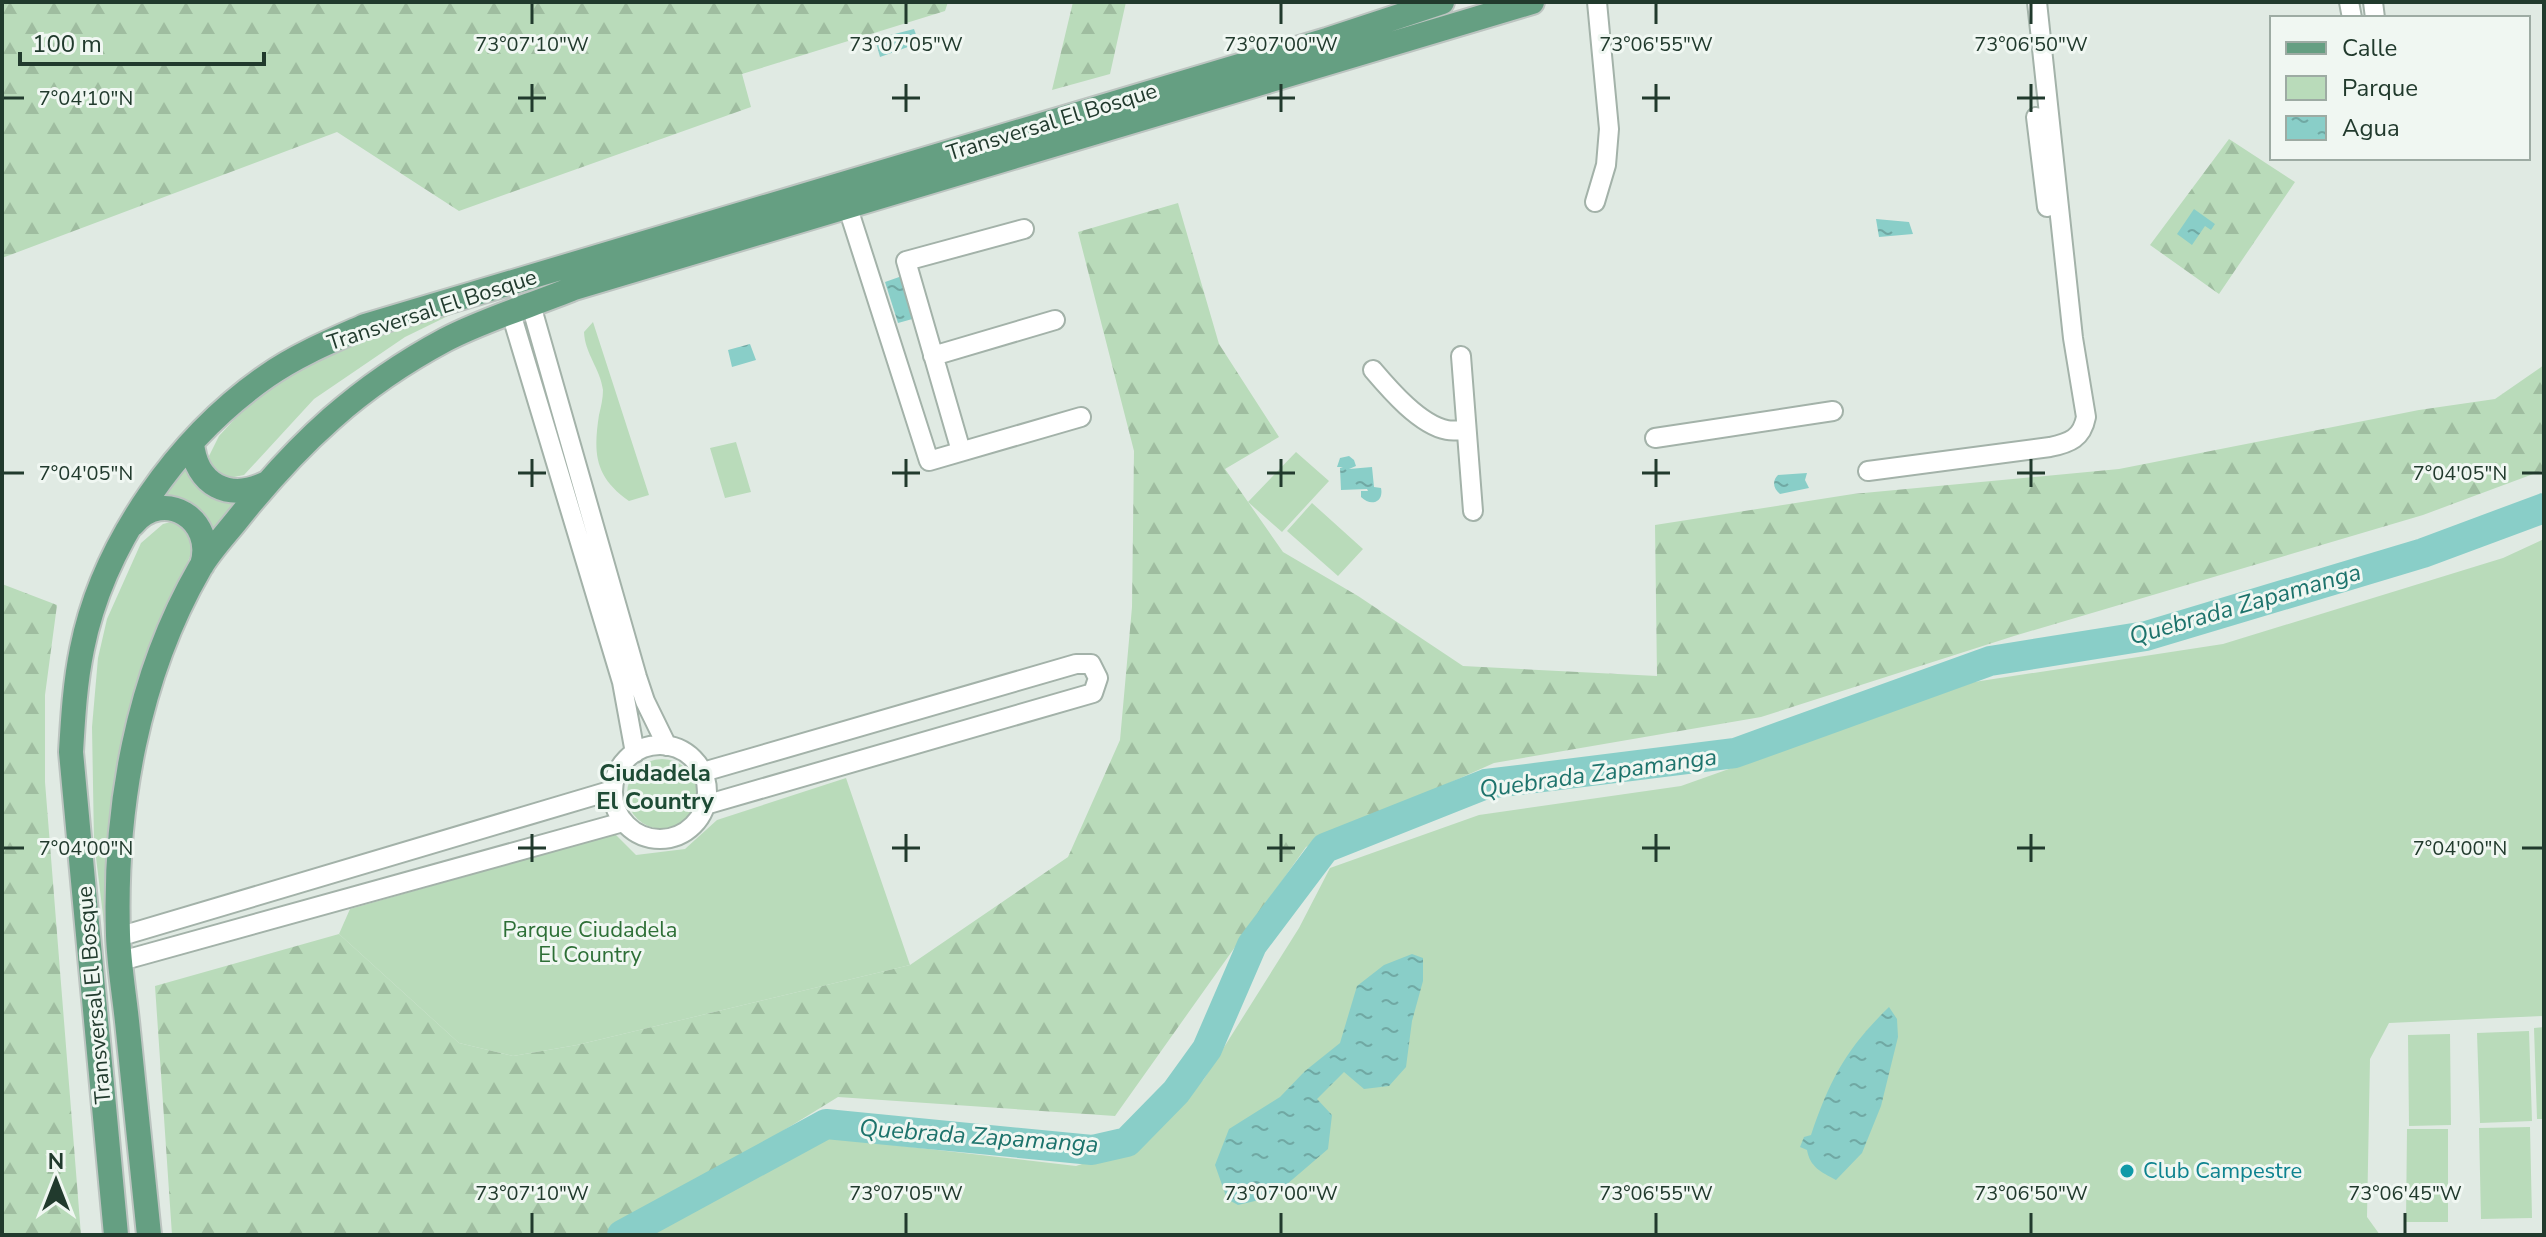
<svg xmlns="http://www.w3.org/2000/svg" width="2546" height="1237" font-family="'Nunito Sans',sans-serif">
<defs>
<pattern id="forest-firs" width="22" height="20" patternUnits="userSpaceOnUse" patternTransform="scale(2)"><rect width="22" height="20" fill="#b9dbba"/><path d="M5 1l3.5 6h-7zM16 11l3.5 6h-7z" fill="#9fbda0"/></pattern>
<pattern id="water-ripples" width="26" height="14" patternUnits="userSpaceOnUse" patternTransform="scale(2)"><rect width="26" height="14" fill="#89cec8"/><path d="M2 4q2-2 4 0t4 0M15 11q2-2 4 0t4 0" fill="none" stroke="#70a8a3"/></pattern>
</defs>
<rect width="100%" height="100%" fill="#e0eae3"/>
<path fill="#b9dbba" d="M529,289l-79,26 -45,22 -91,62 -70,76 -20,4 -10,-6 -5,-17 10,-20 33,-36 68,-43 70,-32z
M593,322l56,173 -20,6c-34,-24 -36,-47 -30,-86 2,-8 4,-17 4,-25 -3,-22 -18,-36 -19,-58z
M736,442l15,50 -26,6 -15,-50z
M1296,452l33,29 -47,51 -34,-30z
M187,455l60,39 -32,43c-18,-38 -30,-35 -67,-30z
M1312,503l51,46 -25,27 -51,-45z
M178,520l17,24c-24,62 -56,118 -68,183l-17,246 -16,-132 -2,-114 6,-69 9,-39 34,-76 22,-19z
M2544,539v477l-155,7 -19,36 -3,158 13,18h-1749l193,-98 252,29 64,-21 64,-66 95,-151 31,-60 149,-53 202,-29 293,-104 249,-38 280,-86z
M627 794a35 35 0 1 1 70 0a35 35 0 1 1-70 0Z
M846,778l64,187 -333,80 -64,11 -54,-13 -120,-109 11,-25 265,-75 21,21 49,-6 32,-29z
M2544,1027v92h-7l-3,-91z
M2529,1031l3,90 -52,2 -3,-90z
M2450,1034l1,91 -42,1 -1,-91z
M2530,1127l2,91 -51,1 -2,-91z
M2407,1129h41v93h-42z"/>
<path fill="url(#forest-firs)" d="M2,2h946l-3,9 -203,63 9,33 -292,104 -122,-79 -335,126z
M1073,2h53l-16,72 -58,16z
M2229,139l66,43 -76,112 -69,-49z
M1178,203l41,141 60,93 -54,32 58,83 75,44 105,70 194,10 -2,-151 198,-31 266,-25 300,-59 76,-11 49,-34v105l-121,45 -409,121 -253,81 -267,46 -188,84 -191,269 -277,-19 -224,138h-442l-17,-249 184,-52 120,109 54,13 64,-11 333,-80 158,-108 52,-117 12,-133 2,-156 -56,-219z
M2,584l55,21 -12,90v87l36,453h-79z"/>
<path fill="url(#water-ripples)" d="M914,29l5,14 -39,14 -5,-18z
M2194,209l21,15 -4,6 -6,-4 -13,19 -15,-11z
M1876,219l33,3 4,12 -34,3z
M902,276l14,42 -18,5 -13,-41z
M750,344l6,16 -24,7 -4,-17z
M1349,456l5,4 2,6 -7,3 23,-2 2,20 7,1c3,14 -10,19 -20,9v-6h7l-1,-2 -26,1 -1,-22 3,-1h-6l3,-9z
M1807,473l-2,7 4,8 -29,6c-7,-6 -8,-13 -2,-19z
M1412,954l11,4v23l-11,40 -6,46 -17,19 -25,3 -20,-17 -27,27 15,16 -4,34 -56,48 -34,8 -11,-6 -12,-34 14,-36 51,-32 25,-26 35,-28 17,-57 27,-21z
M1889,1007l8,12 1,18 -17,69 -19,47 -26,27c-15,-8 -26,-13 -29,-30l-7,-3 4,-10 7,-2c19,-56 35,-86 78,-128z"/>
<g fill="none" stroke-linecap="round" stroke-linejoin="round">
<path stroke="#89cec8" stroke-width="30" d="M622,1235l204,-111 266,26 35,-8 49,-50 31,-43 45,-104 73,-97 161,-64 249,-31 255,-92 156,-25 277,-83 121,-45"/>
<g stroke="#a3b2a9" stroke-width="22">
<path id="minor" d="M2349,2l3,16
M2373,2l2,16
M2036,117l11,90
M1595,202l11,-37 3,-36 -12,-127
M847,205l82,256 152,-44
M531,305l106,372 8,24 22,45
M511,313l111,369 13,71
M933,356l122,-36
M1461,356l12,155
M1373,370c17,20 47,55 74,60 6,1 13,0 19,0
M1655,438l178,-27
M961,451l-55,-190 118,-32
M1868,471l182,-24c20,-4 32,-9 36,-30l-13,-79 -36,-336
M613 792a47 47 0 1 1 94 0a47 47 0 1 1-94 0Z
M703,772l373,-108h15l7,14 -5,15 -388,112
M118,937l495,-147
M121,961l502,-139"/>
</g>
<g stroke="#bcc4c0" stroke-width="28">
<path id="primary" d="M192,443c4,42 37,59 75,40
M133,524c31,-37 83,-4 69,41
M116,1235l-45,-483c2,-34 4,-69 11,-103 21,-106 97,-212 185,-273 30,-21 64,-35 98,-50l962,-286 115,-38
M149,1235c-7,-68 -14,-136 -21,-204 -3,-32 -9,-65 -10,-96 -4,-126 19,-258 82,-367 10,-17 25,-33 37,-48 61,-77 122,-134 208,-180 40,-21 88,-35 129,-52l958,-286"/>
</g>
<use href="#minor" stroke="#fff" stroke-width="18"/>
<use href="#primary" stroke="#659f82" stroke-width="24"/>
</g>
<path fill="none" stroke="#213a2d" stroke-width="3" d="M532,4v20M906,4v20M1281,4v20M1656,4v20M2031,4v20M532,84v28M906,84v28M1281,84v28M1656,84v28M2031,84v28M4,98h20M518,98h28M892,98h28M1267,98h28M1642,98h28M2017,98h28M532,459v28M906,459v28M1281,459v28M1656,459v28M2031,459v28M4,473h20M518,473h28M892,473h28M1267,473h28M1642,473h28M2017,473h28M2522,473h20M532,834v28M906,834v28M1281,834v28M1656,834v28M2031,834v28M4,848h20M518,848h28M892,848h28M1267,848h28M1642,848h28M2017,848h28M2522,848h20M532,1213v20M906,1213v20M1281,1213v20M1656,1213v20M2031,1213v20M2405,1213v20"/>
<circle fill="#0f9aa8" stroke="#f0f7f2" stroke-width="3" cx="2127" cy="1171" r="8"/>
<g text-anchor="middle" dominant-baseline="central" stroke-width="6" stroke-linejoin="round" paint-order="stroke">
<g font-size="22" fill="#213a2d" stroke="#f0f7f2">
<text transform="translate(1052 122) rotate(-17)">Transversal El Bosque</text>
<text transform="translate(432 310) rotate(-18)">Transversal El Bosque</text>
<text transform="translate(94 995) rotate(-95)">Transversal El Bosque</text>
</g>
<g font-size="22" fill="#2d6f36" stroke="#f0f7f2">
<text x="590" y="930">Parque Ciudadela<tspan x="590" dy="25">El Country</tspan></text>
</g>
<g font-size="22" fill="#0d838f" stroke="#f0f7f2" text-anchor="start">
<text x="2143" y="1171">Club Campestre</text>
</g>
<g font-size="24" font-style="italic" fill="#1d736c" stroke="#f0f7f2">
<text transform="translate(2245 604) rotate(-16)">Quebrada Zapamanga</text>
<text transform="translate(1598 773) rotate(-8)">Quebrada Zapamanga</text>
<text transform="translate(979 1136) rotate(4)">Quebrada Zapamanga</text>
</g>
<g font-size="24" font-weight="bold" fill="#1e4b35" stroke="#f0f7f2">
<text x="655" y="773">Ciudadela<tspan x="655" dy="28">El Country</tspan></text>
</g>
</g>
<g font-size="20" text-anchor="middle" fill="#213a2d" stroke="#f0f7f2" stroke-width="6" stroke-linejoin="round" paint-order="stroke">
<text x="532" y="51">73°07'10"W</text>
<text x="906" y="51">73°07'05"W</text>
<text x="1281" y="51">73°07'00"W</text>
<text x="1656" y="51">73°06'55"W</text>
<text x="2031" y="51">73°06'50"W</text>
<text x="86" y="105">7°04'10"N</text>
<text x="86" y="480">7°04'05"N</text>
<text x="2460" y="480">7°04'05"N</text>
<text x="86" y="855">7°04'00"N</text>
<text x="2460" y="855">7°04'00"N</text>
<text x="532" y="1200">73°07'10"W</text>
<text x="906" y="1200">73°07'05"W</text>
<text x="1281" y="1200">73°07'00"W</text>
<text x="1656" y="1200">73°06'55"W</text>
<text x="2031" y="1200">73°06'50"W</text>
<text x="2405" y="1200">73°06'45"W</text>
</g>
<rect width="2546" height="1237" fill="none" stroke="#213a2d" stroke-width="8"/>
<rect x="2270" y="16" width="260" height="144" fill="#f0f7f2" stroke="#9daba3" stroke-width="2"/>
<rect x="2286" y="42" width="40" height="12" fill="#659f82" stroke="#9daba3" stroke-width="2"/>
<text x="2342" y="56" font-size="24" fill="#213a2d">Calle</text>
<rect x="2286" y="76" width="40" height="24" fill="#b9dbba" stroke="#9daba3" stroke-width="2"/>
<text x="2342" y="96" font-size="24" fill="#213a2d">Parque</text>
<rect x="2286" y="116" width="40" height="24" fill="url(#water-ripples)" stroke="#9daba3" stroke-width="2"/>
<text x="2342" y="136" font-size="24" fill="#213a2d">Agua</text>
<g transform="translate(56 1181)" stroke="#f0f7f2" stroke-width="6" paint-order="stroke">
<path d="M0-6L14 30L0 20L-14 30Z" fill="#213a2d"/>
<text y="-12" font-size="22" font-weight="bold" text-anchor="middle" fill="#213a2d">N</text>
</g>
<path d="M20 52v12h244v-12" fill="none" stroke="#213a2d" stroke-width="4"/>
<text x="32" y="52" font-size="24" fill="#213a2d" stroke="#f0f7f2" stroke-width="6" paint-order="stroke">100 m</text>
</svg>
